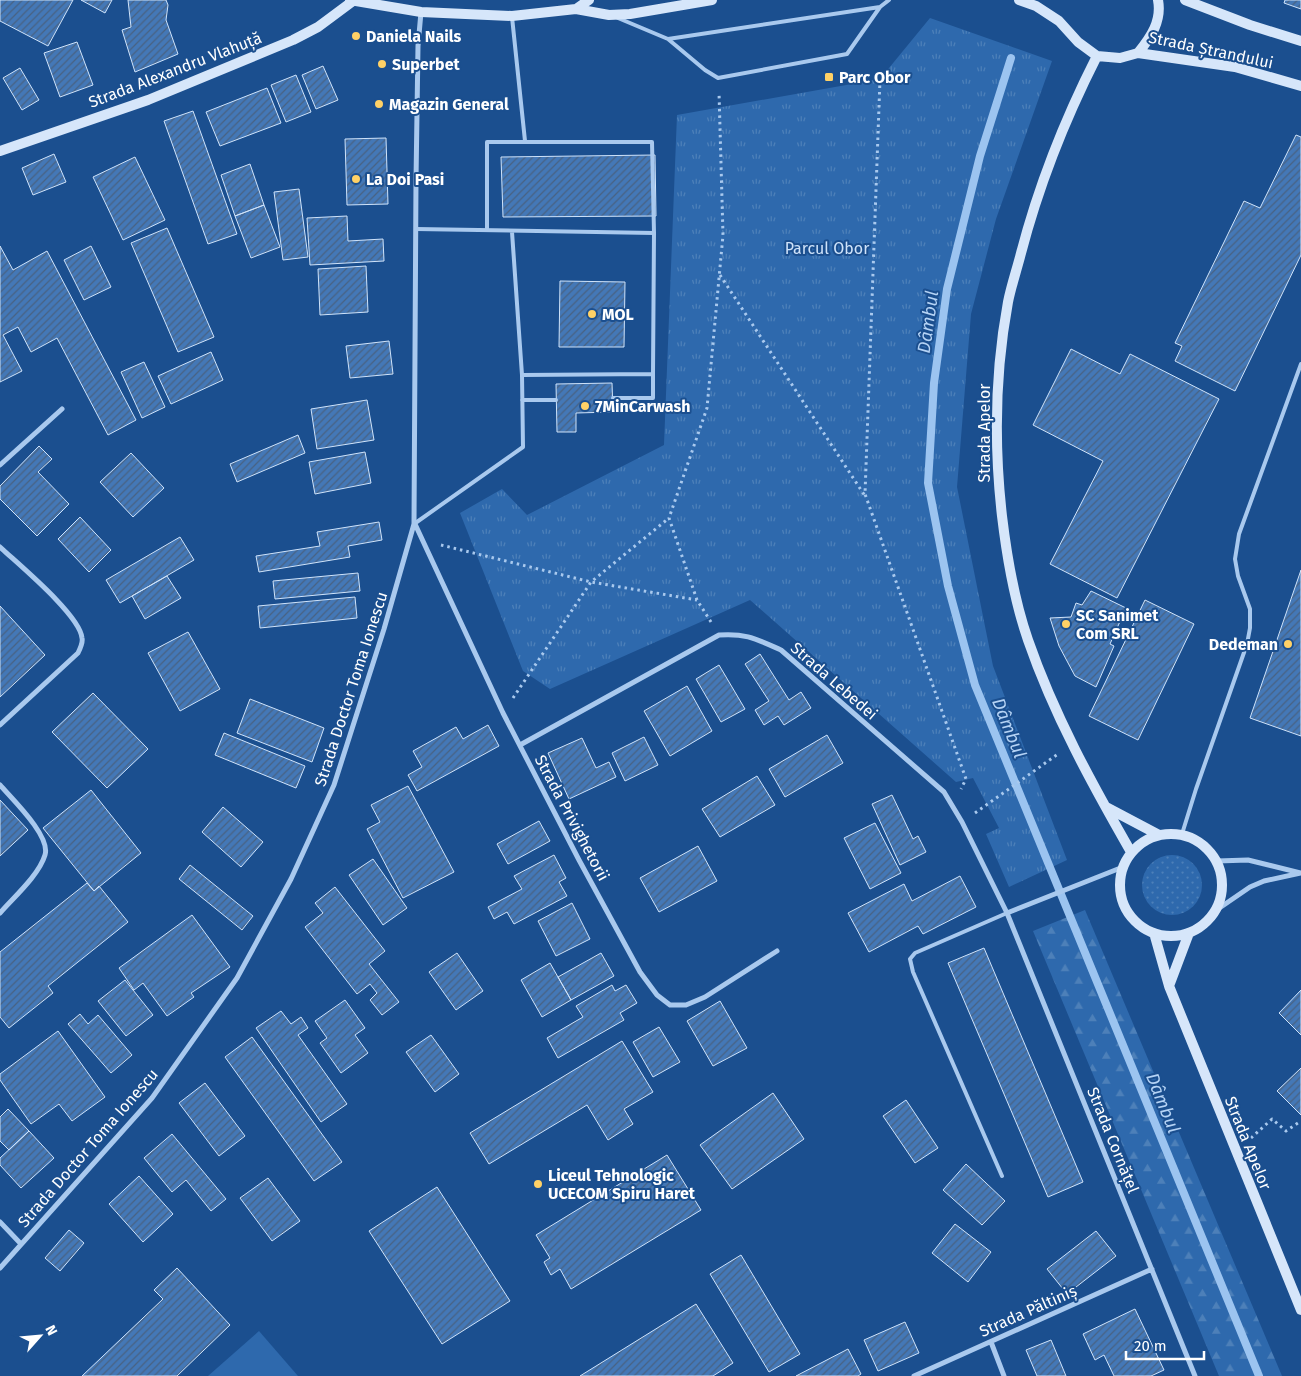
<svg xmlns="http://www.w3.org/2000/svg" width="1301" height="1376" font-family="'Fira Sans',sans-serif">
<defs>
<pattern id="grass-dots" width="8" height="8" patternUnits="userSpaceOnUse" patternTransform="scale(1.25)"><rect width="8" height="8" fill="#2e69ad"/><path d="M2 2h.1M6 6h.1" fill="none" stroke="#4d80b9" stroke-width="1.8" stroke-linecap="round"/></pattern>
<pattern id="forest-firs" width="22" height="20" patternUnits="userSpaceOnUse" patternTransform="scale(1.25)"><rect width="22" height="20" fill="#2e69ad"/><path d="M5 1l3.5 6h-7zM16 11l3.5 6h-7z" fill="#4d80b9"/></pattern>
<pattern id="park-tufts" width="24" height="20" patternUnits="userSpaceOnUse" patternTransform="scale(1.25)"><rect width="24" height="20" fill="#2e69ad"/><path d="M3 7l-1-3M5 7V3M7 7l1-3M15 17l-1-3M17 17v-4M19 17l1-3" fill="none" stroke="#4d80b9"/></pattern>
<pattern id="building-hatch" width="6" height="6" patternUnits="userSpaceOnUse" patternTransform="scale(1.25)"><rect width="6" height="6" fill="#4478b7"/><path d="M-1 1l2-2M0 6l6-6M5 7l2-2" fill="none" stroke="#486282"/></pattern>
</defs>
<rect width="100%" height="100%" fill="#1b4f8f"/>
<path fill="url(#grass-dots)" d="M1142 885a30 30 0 1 1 60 0a30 30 0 1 1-60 0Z"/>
<path fill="url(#forest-firs)" d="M1085,910l197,466h-63l-186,-445z"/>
<path fill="url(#park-tufts)" d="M930,18l122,43 -56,158 -25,95 -14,173 36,179 74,194 -58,27 -23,-53 13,-6 -26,-50 -17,4 -206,-182 -200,89 -27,-18 -63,-158 42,-24 25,26 137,-70 13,-330 203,-36z"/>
<path fill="#2e69ad" d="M259,1331l39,45h-90z"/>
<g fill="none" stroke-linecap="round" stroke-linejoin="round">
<path stroke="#9cc4f0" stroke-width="8" d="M1011,58l-31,98 -33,133 -13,94 -6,100 20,103 27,99 284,691"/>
</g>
<path fill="url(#building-hatch)" stroke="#cfe3fa" d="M0,0h73l-25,46 -48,-25z
M81,0h31l-7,13z
M128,0h38l2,5 -2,15 12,34 -43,18 -13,-42 9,-3z
M1285,0h16v9l-17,-6z
M77,42l16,43 -33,12 -16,-44z
M323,66l15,34 -22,9 -14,-34z
M20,68l19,32 -17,10 -19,-32z
M296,75l15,37 -25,10 -15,-37z
M267,88l14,35 -61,23 -14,-34z
M193,111l44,123 -29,10 -44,-123z
M1296,135l5,2v118l-66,136 -60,-30 7,-15 -7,-3 69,-142 16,7z
M386,138l2,66 -41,1 -2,-66z
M54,154l12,28 -33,13 -11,-27z
M655,155l1,61 -153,1 -2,-60z
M135,157l30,63 -42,20 -30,-63z
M250,164l14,41 -29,11 -14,-41z
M299,189l9,68 -25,3 -9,-68z
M264,205l16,42 -29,11 -16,-42z
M347,216l1,25 35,-2 1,22 -74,4 -3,-47z
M167,228l47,109 -36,15 -47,-109z
M0,246l13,24 34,-19 89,169 -28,15 -51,-97 -26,14 -13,-25 -15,8 19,36 -22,11z
M91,246l20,41 -27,13 -20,-40z
M366,266l2,46 -48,3 -2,-46z
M560,281l65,1 -1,65h-65z
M389,341l4,33 -43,4 -4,-32z
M1071,349l49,25 10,-20 89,45 -102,199 -67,-34 53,-103 -70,-36z
M211,352l12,28 -52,24 -13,-28z
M144,362l21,45 -23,11 -21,-46z
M612,383l1,29 -37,1v19h-19l-1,-48z
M367,400l7,40 -57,9 -6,-40z
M298,435l7,18 -68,29 -7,-18z
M39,446l13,13 -14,13 31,32 -32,32 -37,-37v-13z
M365,452l6,31 -56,11 -6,-32z
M131,453l33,35 -31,29 -33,-35z
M80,517l31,33 -22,22 -31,-33z
M379,522l3,18 -34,6 2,11 -91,15 -3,-16 64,-10 -3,-14z
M180,537l14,23 -74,43 -14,-23z
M1301,570v166l-51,-18z
M358,573l2,18 -85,8 -2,-18z
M167,576l14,22 -36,21 -13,-23z
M1091,591l35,17 -16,36 4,2 -18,41 -21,-11 -16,-30 -9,-28 21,-1 5,-14 6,2z
M355,597l2,21 -97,10 -2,-22z
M1145,600l49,24 -56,116 -49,-24z
M0,606l45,49 -45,42z
M188,632l32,57 -40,22 -32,-58z
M760,654l29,46 12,-8 10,16 -27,17 -6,-9 -14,9 -9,-15 14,-9 -24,-37z
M719,665l26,44 -24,13 -25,-43z
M687,686l25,45 -42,25 -26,-45z
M93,693l55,56 -41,39 -55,-56z
M250,699l74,29 -12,34 -75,-29z
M488,725l11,21 -82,45 -9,-16 14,-8 -9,-16 43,-24 7,12z
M224,733l81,33 -9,22 -81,-33z
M827,735l16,28 -58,34 -16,-28z
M644,737l14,28 -33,16 -13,-28z
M582,738l14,30 13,-6 7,15 -47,22 -21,-46z
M757,776l18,29 -55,32 -18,-28z
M408,786l46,86 -51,26 -36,-69 13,-7 -9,-17z
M91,790l50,63 -47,38 -51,-63z
M892,795l21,44 5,-3 8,16 -26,13 -28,-61z
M0,800l28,30 -28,26z
M223,807l40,35 -22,25 -39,-35z
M539,821l11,20 -42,23 -11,-20z
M875,823l26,50 -31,16 -26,-51z
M698,846l19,35 -58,31 -19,-34z
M554,855l12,23 -7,4 8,14 -53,28 -7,-12 -13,7 -6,-12 34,-18 -8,-13z
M373,859l34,49 -24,17 -34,-50z
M190,865l63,51 -11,14 -63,-51z
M960,876l16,31 -53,27 -5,-8 -49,26 -21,-39 56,-29 8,17z
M87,883l7,8 5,-5 29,36 -80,64 5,7 -44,35 -9,-11v-65z
M335,887l50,64 -16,13 30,38 -17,13 -12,-15 7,-7 -7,-9 -13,10 -52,-67 18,-14 -8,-10z
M572,903l18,36 -34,17 -18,-35z
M192,915l38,52 -39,26 3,4 -27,19 -24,-33 -9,7 -15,-22z
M984,948l99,234 -35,15 -100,-234z
M457,953l26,38 -27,19 -27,-38z
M601,953l13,23 -43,24 -13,-23z
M550,963l21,37 -29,17 -21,-37z
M125,980l28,35 -27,21 -28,-35z
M612,985l3,6 11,-6 11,18 -17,10 4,7 -66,38 -11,-20 36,-21 -7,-11z
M1301,990v45l-22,-22z
M345,1000l20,28 -10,7 13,18 -27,20 -21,-30 7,-5 -12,-17z
M720,1001l27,47 -34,18 -26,-45z
M281,1011l10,13 10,-7 7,11 -10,7 49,69 -26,18 -65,-94z
M80,1014l8,10 10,-9 34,40 -21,18 -43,-49z
M659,1027l21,35 -27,15 -20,-35z
M58,1031l47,66 -33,24 -13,-17 -28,20 -31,-44v-6z
M431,1035l28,39 -24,18 -29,-40z
M252,1037l90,125 -28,19 -89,-124z
M622,1041l31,51 -29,17 9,15 -25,16 -21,-35 -98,59 -19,-31z
M1301,1068v47l-24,-24z
M205,1083l40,53 -26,20 -40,-53z
M773,1093l31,46 -72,50 -32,-44z
M906,1100l32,48 -23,15 -32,-47z
M8,1109l21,22 -20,19 -9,-9v-24z
M29,1131l25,27 -33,30 -21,-23v-7z
M172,1134l54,65 -15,12 -25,-31 -14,12 -28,-34z
M667,1155l34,55 -130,79 -11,-20 -9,6 -7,-13 6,-4 -14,-23z
M966,1164l39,37 -23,24 -39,-35z
M139,1176l34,38 -30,28 -34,-38z
M268,1178l32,43 -28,20 -32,-43z
M437,1187l73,114 -68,43 -73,-113z
M955,1224l36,28 -23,30 -36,-29z
M69,1230l15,13 -24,28 -15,-13z
M1096,1231l20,25 -49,38 -20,-25z
M741,1255l59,99 -31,18 -59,-98z
M177,1268l53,57 -53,51h-95l81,-77 -9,-9z
M696,1304l37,59 -20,13h-133z
M1135,1309l29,61 -13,6h-37l-10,-21 -9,5 -12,-26z
M905,1322l14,31 -41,18 -14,-31z
M1051,1340l15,36h-29l-11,-26z
M848,1349l13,25 -3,2h-62z"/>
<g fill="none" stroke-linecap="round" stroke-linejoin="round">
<path stroke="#a9c9ee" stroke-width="3" stroke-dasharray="2.5 4" stroke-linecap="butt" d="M880,79l-15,415 101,285 -5,10
M720,275l145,221
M441,545l150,37 106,18
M711,622l-14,-22 -28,-82 38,-110 16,-173 -4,-143
M513,698l78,-116 78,-64
M975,813l83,-59
M1251,1138l21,-19 14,12 15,-10"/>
<path stroke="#a9c9ee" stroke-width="4" d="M512,17l13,124
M618,18l50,21 37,31 13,8 129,-24 33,-47 9,-7
M668,39l212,-32
M416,229l238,4 -2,-91h-165v88
M522,375l131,-1 1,-141
M613,398h40v-24
M522,400h34
M414,524l109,-77 -1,-72 -10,-143
M1182,834l14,-45 51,-145 3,-16v-19l-12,-33 -3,-17 4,-25 62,-170
M1002,1176l-89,-204 -3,-13 5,-6 92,-40"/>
<path stroke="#a9c9ee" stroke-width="5" d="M0,465l62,-56
M415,524l88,189 76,147 61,112 17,23 13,10h16l19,-8 72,-46
M0,547c18,17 80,68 82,91 1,4 -2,11 -4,15l-78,72
M520,745l199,-110c27,-2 37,4 62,15l163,142 18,30 45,91 188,463
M0,785c12,14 51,51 45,70 -6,20 -31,42 -45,58
M1217,861l31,-1 53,13
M1215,911l35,-24 14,-6 37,-8
M1007,913l116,-46
M0,1222l21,22
M0,1268l152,-170 85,-120 54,-99 43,-94 50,-156 30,-105 2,-344 2,-134 3,-34
M991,1342l13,34
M914,1376l238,-107"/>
<path stroke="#d6e6fa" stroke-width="10" d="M350,0l71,12 91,4 64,-7 33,6 21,-1 82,-14
M1019,0l17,6 23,15 19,21 19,14 23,2 18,-5 97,14 66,19
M1185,0l65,25 51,16
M576,9l13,-9
M1138,53c13,-16 24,-32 20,-53
M1097,56c-33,65 -59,131 -77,201 -4,15 -9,30 -12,45 -13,70 -14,143 -6,214 5,42 12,84 26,124 26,75 64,144 103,212
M0,151l148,-51 145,-60 25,-13 35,-26
M1106,807l53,28
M1120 885a51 51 0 1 1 102 0a51 51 0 1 1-102 0Z
M1154,933l15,53 132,324
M1169,986l20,-53"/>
</g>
<g fill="#ffd166" stroke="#1b4f8f" stroke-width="2">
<circle cx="356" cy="36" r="5"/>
<circle cx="382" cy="64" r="5"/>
<rect x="824" y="72" width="10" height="10" rx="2.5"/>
<circle cx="379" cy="104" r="5"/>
<circle cx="356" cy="179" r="5"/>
<circle cx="592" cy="314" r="5"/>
<circle cx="585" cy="406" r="5"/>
<circle cx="1066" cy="624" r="5"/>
<circle cx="1288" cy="644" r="5"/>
<circle cx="538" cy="1184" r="5"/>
</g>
<g text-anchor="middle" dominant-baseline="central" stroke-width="4" stroke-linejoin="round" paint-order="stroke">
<g font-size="16" font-weight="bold" fill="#fff" stroke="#1b4f8f" text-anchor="start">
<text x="366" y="36">Daniela Nails</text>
<text x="392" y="64">Superbet</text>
<text x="839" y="77">Parc Obor</text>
<text x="389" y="104">Magazin General</text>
<text x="366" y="179">La Doi Pasi</text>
<text x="602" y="314">MOL</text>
<text x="595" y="406">7MinCarwash</text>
<text x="1076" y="615">SC Sanimet<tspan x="1076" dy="18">Com SRL</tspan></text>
<text x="1278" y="644" text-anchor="end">Dedeman</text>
<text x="548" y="1175">Liceul Tehnologic<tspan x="548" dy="18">UCECOM Spiru Haret</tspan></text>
</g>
<g font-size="16" fill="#fff" stroke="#1b4f8f">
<text transform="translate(1211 50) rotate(12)">Strada Ștrandului</text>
<text transform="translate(175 70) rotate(-21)">Strada Alexandru Vlahuță</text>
<text transform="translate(984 433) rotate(-90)">Strada Apelor</text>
<text transform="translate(834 681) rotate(41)">Strada Lebedei</text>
<text transform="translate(351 689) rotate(-72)">Strada Doctor Toma Ionescu</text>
<text transform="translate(572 818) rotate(62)">Strada Privighetorii</text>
<text transform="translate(1113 1140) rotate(68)">Strada Cornățel</text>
<text transform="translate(1248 1143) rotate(68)">Strada Apelor</text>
<text transform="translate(88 1148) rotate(-49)">Strada Doctor Toma Ionescu</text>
<text transform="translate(1028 1311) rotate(-24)">Strada Păltiniș</text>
</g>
<g font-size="16" fill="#cfe3fa" stroke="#1b4f8f">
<text x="827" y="248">Parcul Obor</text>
</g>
<g font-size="18" font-style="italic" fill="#b5d3f5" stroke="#1b4f8f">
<text transform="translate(928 322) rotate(-82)">Dâmbul</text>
<text transform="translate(1009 728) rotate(68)">Dâmbul</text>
<text transform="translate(1163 1103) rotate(68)">Dâmbul</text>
</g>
</g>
<g transform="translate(40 1336) rotate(63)" stroke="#1b4f8f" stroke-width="4" paint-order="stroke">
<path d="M0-4L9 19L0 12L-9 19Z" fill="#ffffff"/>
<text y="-8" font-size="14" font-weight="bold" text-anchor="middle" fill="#ffffff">N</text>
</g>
<path d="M1126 1351v8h78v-8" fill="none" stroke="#ffffff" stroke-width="2.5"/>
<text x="1134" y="1351" font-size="15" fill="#ffffff" stroke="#1b4f8f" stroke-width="4" paint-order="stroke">20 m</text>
</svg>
